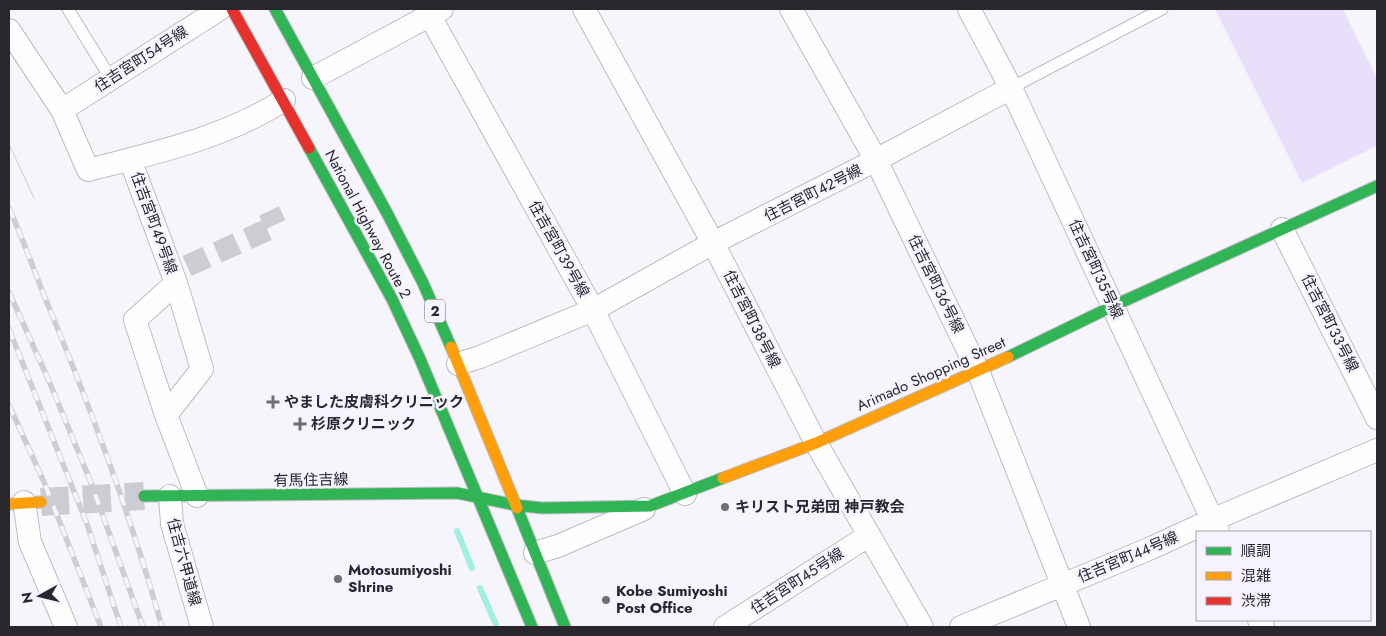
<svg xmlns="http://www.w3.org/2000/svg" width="1386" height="636" font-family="Jost,'Noto Sans JP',sans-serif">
<rect width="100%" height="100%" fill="#f7f5fc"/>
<path fill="#e8e0fb" d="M1215,9h128l34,69v68l-75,37z"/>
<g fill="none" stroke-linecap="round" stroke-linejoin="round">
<path stroke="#a0efe1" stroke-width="6" d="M457,531l15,37
M480,588l17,39"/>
<path stroke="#ceccd3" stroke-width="22" stroke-dasharray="22 11" stroke-linecap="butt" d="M187,266l89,-40 -7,-15"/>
<path stroke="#ceccd3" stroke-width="28" stroke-dasharray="28 14" stroke-linecap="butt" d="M41,502l103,-6"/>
<g stroke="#bebcc2" stroke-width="13">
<path id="lane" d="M68,9l43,70
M1011,88l151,-79"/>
</g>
<g stroke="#bebcc2" stroke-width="24">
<path id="street" d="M426,9l167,301 92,184
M584,9l129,234 103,200 106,184
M791,9l85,151 102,211 101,256
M969,9l42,79 207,444
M9,30l53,80 26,60c67,-17 137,-32 196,-70
M313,78l129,-69
M62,110l158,-101
M130,159l46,124
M1282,229l95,189
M458,364l22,-7 113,-47 120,-67 163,-83 135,-72
M166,415l36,-46 -26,-86 -41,37 31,95 31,81
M170,496l2,28 30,103
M24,502l6,40 36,85
M535,553l23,-7 86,-37
M1259,620l4,7
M725,627l143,-91
M961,627l188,-78 63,-29 165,-70"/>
</g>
<g stroke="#bebcc2" stroke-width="13">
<path id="fast" d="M275,9l112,204 36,70 28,64
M309,148l83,151 28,60 112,268
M1008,357l105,-51 264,-120
M144,496l313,-3 58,12 27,3 108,-2 73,-28
M517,508l48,119"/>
</g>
<g stroke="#bebcc2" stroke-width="13">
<path id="slow" d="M451,347l66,161
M723,478l93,-35 192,-86
M9,504l32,-2"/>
</g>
<g stroke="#bebcc2" stroke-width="13">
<path id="jam" d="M232,9l77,139"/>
</g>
<use href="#lane" stroke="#fefeff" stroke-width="11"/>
<use href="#street" stroke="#fefeff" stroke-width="22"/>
<use href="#fast" stroke="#30b455" stroke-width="11"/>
<use href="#slow" stroke="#ff9f0a" stroke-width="11"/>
<use href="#jam" stroke="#e5322d" stroke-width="11"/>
<path stroke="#cecdd0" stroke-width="1" d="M9,144l25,54"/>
<g stroke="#cecdd0" stroke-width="5.5">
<path id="rail" d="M9,208c15,33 27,68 41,102 43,104 82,209 112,317
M9,292l40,89 41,99 53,147
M9,329l78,195 34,103
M9,405l35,77 57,145"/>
</g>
<use href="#rail" stroke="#f6f2ff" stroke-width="4" stroke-dasharray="11" stroke-linecap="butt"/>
</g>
<g fill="#716f75" stroke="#f6f2ff" stroke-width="2">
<path d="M270.5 394.5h5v5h5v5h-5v5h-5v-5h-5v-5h5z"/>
<path d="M297.5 416.5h5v5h5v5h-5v5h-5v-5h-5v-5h5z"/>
<circle cx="725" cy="507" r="5"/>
<circle cx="338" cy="579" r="5"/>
<circle cx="606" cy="600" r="5"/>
</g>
<g text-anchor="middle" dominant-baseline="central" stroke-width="5" stroke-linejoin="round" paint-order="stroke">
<rect fill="#f6f2ff" stroke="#66646c" stroke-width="1" x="425" y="299.5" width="20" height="23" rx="4"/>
<g font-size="14" font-weight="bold" fill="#29272d">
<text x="435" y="311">2</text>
</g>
<g font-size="15" fill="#29272d" stroke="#f6f2ff">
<text transform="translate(141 59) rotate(-33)">住吉宮町５４号線</text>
<text transform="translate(813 193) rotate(-27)">住吉宮町４２号線</text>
<text transform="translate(154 223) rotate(70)">住吉宮町４９号線</text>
<text transform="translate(368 224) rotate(62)">National Highway Route 2</text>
<text transform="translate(559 249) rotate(61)">住吉宮町３９号線</text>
<text transform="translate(1096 269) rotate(65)">住吉宮町３５号線</text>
<text transform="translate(936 284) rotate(64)">住吉宮町３６号線</text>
<text transform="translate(752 319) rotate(63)">住吉宮町３８号線</text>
<text transform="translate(1330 323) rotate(63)">住吉宮町３３号線</text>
<text transform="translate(931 374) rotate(-24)">Arimado Shopping Street</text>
<text transform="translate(311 480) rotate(-1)">有馬住吉線</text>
<text transform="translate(1128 557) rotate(-23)">住吉宮町４４号線</text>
<text transform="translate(184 562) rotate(75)">住吉六甲道線</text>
<text transform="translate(797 581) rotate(-33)">住吉宮町４５号線</text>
</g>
<g font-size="15" font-weight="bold" fill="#29272d" stroke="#f6f2ff" text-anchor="start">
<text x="284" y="402">やました皮膚科クリニック</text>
<text x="311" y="424">杉原クリニック</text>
<text x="735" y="507">キリスト兄弟団 神戸教会</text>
<text x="348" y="570">Motosumiyoshi<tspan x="348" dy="17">Shrine</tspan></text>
<text x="616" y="591">Kobe Sumiyoshi<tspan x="616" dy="17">Post Office</tspan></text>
</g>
</g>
<rect width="1386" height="636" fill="none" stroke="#29272d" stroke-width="20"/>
<rect x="1196" y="531" width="175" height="90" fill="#f6f2ff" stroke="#a4a1ab"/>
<rect x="1206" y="547" width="25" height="8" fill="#30b455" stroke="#a4a1ab"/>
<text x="1241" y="556" font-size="15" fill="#29272d">順調</text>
<rect x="1206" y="572" width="25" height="8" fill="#ff9f0a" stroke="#a4a1ab"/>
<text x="1241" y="581" font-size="15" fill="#29272d">混雑</text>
<rect x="1206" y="597" width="25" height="8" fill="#e5322d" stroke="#a4a1ab"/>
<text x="1241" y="606" font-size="15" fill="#29272d">渋滞</text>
<g transform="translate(40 596) rotate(262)" stroke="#f6f2ff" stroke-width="4" paint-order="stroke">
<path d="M0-4L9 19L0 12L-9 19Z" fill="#29272d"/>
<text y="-8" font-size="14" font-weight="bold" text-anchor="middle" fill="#29272d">N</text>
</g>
</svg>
